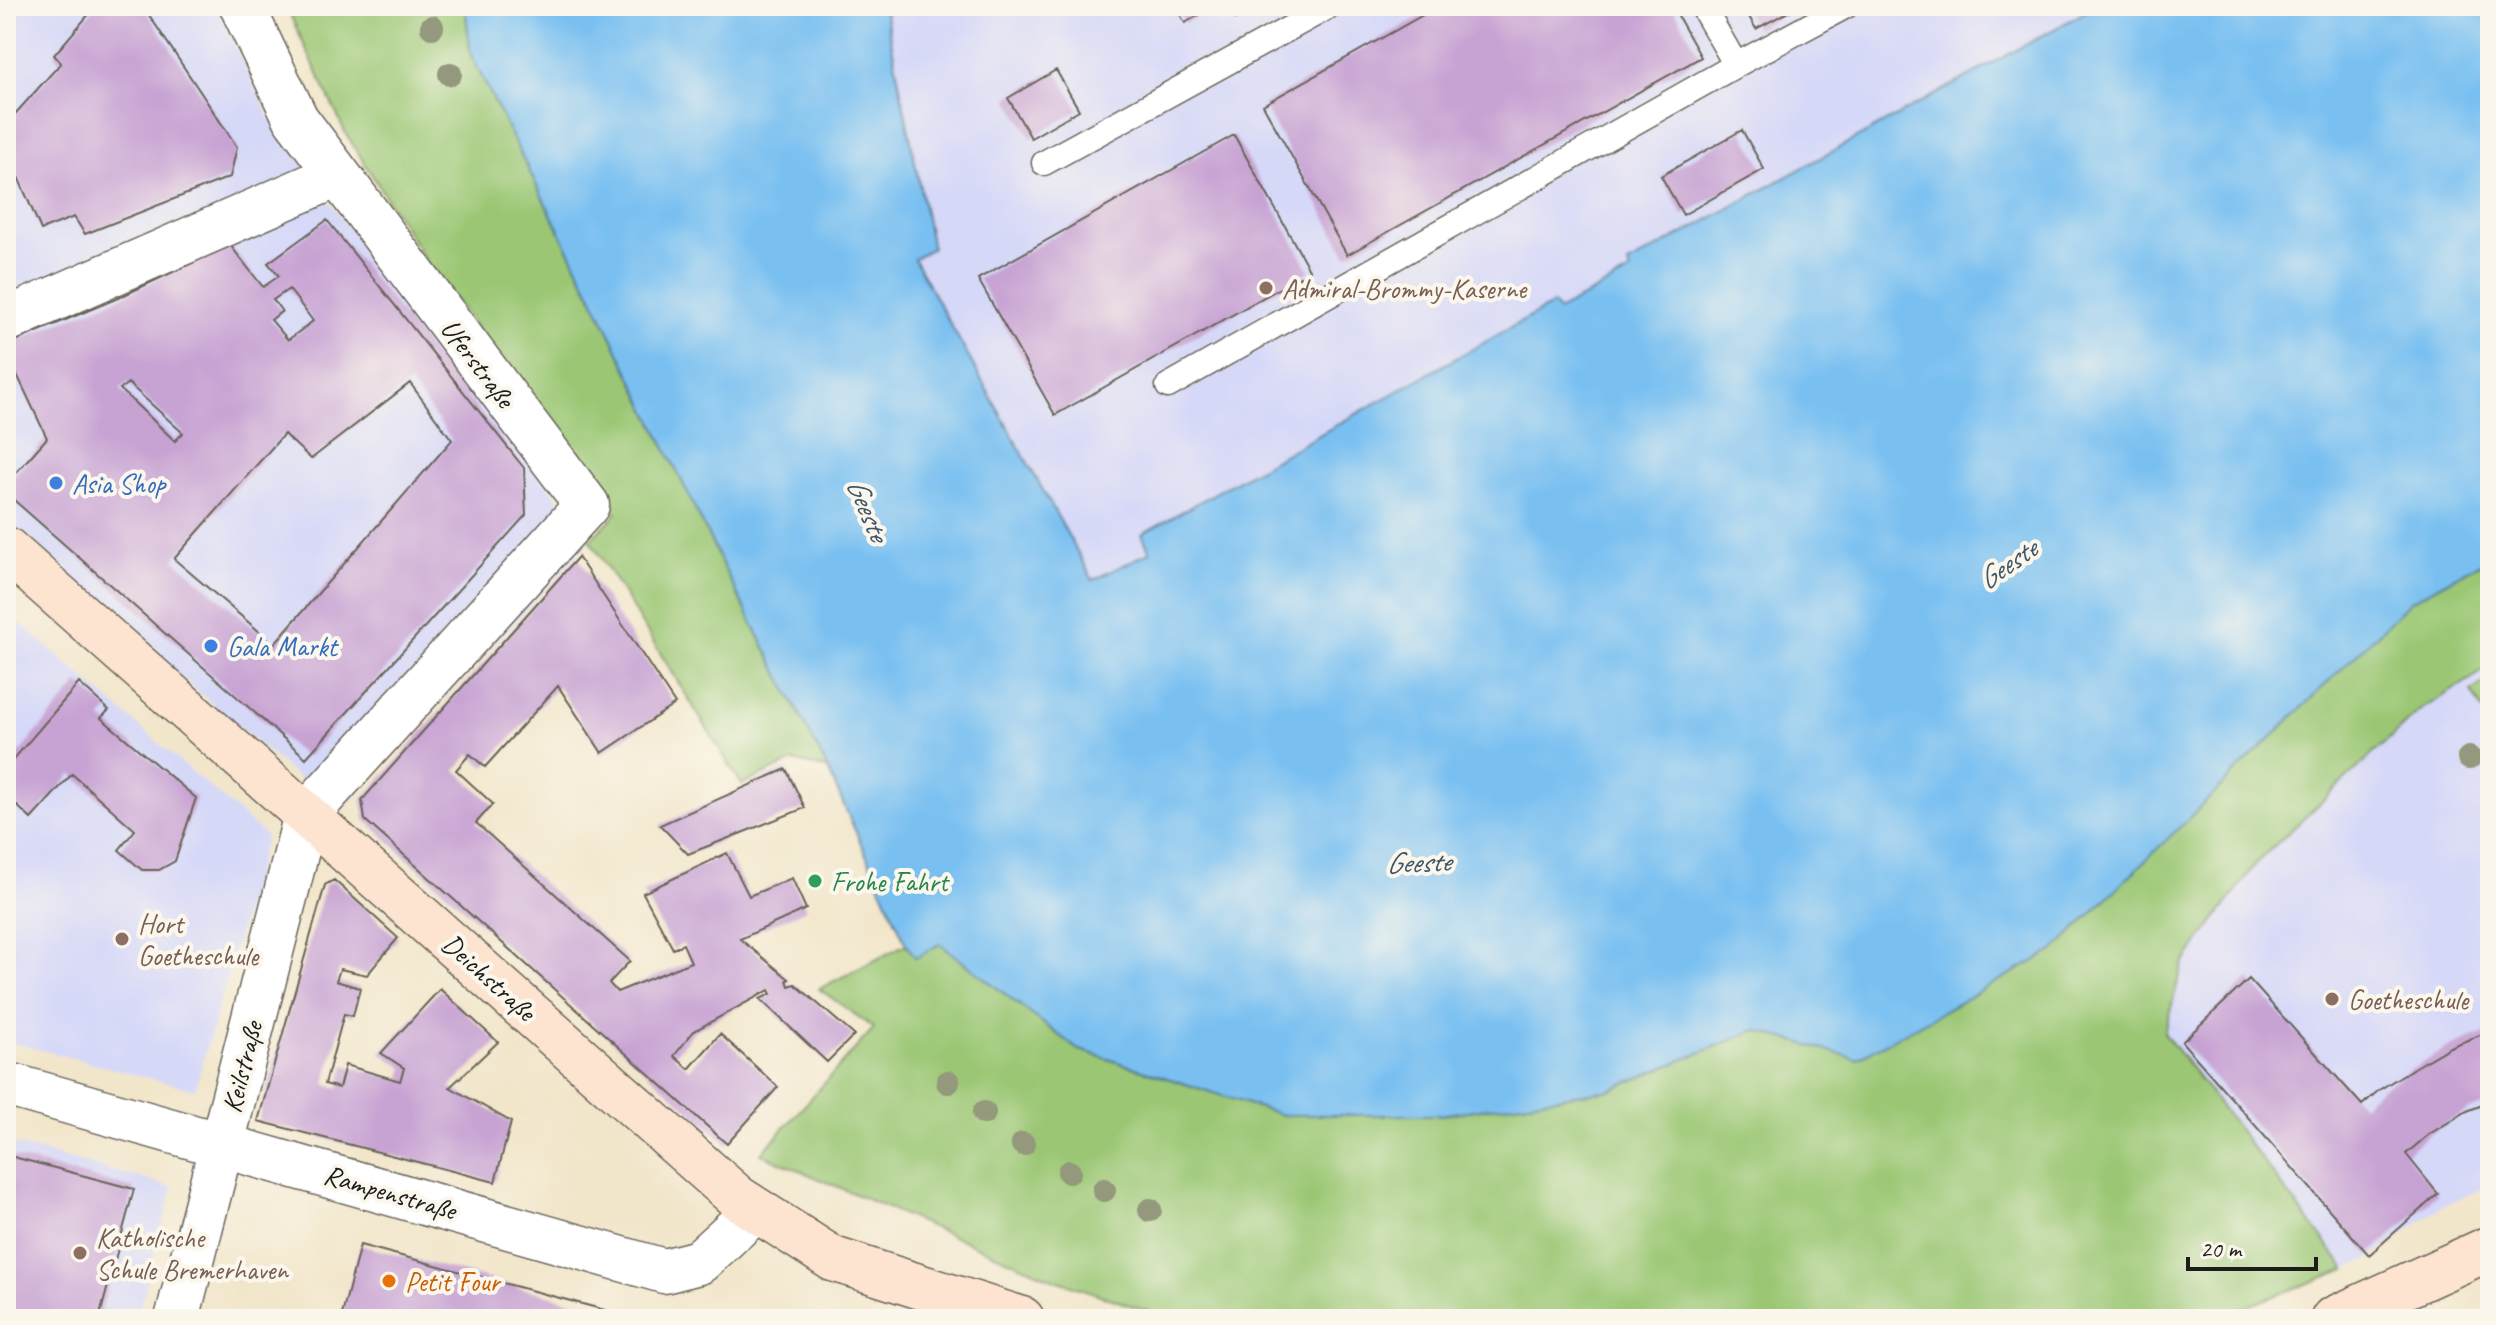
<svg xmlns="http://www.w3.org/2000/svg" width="2496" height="1325" font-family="Caveat,sans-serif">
<rect width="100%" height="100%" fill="#fbf7ec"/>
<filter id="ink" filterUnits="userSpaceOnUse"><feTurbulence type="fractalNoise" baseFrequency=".0125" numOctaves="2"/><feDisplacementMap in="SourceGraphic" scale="16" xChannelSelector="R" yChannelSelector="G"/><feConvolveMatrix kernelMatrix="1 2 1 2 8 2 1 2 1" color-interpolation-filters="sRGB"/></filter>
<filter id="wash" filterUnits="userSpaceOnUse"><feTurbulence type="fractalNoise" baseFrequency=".006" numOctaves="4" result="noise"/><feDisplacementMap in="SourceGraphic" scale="32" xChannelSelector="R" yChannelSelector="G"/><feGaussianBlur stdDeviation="1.8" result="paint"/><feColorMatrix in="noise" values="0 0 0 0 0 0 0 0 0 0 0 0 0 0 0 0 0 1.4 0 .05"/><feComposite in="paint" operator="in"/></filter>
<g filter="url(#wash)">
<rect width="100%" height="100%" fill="#f2e6ca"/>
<path fill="#d6d8f8" d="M6,6h210l53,110 63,89 258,335 -251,273 -333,-287z
M884,6h1212l-468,258 3,8 -73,40 -6,-7 -410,228 9,19 -58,28 -179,-322 17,-10z
M6,611l260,225 -71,254 -189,-49z
M2490,667v518l-51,23 -67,49 -26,12 -182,-236 19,-69 75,-103 161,-150z
M6,1142l167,45 -36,132h-131z"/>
<path fill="#9bc774" stroke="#5c7248" stroke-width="2" d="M286,6h179l6,49 110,219 146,300 101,195 -35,-8 -51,24 -152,-245 27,-27 -190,-250 -82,-131z
M2490,558v109l-71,44 -161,150 -75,103 -19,69 182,236 -132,50h-1043l-118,-40 -292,-125 113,-126 -55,-39 87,-45 10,14 24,-14 137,105 205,66h158l169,-25 147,-60 101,29 555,-459z
M2490,680v34l-7,-2 -12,-21z"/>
<path fill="#79c0f1" stroke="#4a6e86" stroke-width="2" d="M465,6h419l48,242 -18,11 179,321 57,-28 -8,-18 411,-230 5,7 72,-39 -2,-8 468,-258h394v552l-78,42 -359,351 -196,108 -101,-29 -147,60 -169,25h-158l-205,-66 -137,-105 -24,14 -10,-14 -81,-181 -98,-189 -146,-300 -110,-219z"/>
<g id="blocks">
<path fill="#c7a3d3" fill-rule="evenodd" d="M96,6h47l94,141 -7,30 -145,57 -11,-17 -33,13 -35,-81v-25l55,-61 -7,-8z
M1175,6h40l-30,17z
M1228,6h31l-24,13z
M1439,6h233l29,51 -354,198 -84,-150z
M1743,6h56l-43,23z
M1056,70l23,40 -48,28 -23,-40z
M1742,130l22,39 -81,46 -22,-39z
M1234,135l76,136 -255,144 -77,-136z
M327,220l197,248 2,47 -220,243 -300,-265v-9l41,-46 -41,-87v-6l112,-47 112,-53 33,42 16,-11 -11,-13zM289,289l24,32 -25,19 -17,-20 11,-9 -9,-11zM128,383l55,50 -8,8 -55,-52zM410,383l42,57 -178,204 -100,-85 110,-125 27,25z
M578,557l97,147 -73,49 -44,-67 -73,81 -15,-13 -14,16 37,34 -17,19 154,138 -21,22 8,9 74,-30 -8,-18 -10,5 -30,-56 84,-40 22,43 43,-18 14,31 -66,30 49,40 -2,1 2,6 6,-2 59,51 -27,27 -67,-63 11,-5 -2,-4 -75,41 -20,25 15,13 31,-35 58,53 -51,57 -362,-324 -3,-20z
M79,683l30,27 -8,8 95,80 -21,63 -16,9h-17l-23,-20 16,-20 -63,-56 -41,45 -25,-24v-27z
M786,769l19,39 -117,46 -28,-29z
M334,880l64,58 -31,37 -27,-6 -4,12 24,7 -7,28 -9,-2 -19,70 14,4 6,-23 55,16 4,-13 -23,-15 59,-64 58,53 -48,45 61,35 -16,60 -237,-61 67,-236z
M2249,979l113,126 17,-15 33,-21 38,-22 40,-16v71l-23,9 -39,24 -22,19 32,40 -69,61 -187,-213z
M6,1155l128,34 -35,130h-93z
M360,1245l275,73v1h-278l-15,-4z"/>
</g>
</g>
<g filter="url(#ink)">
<use href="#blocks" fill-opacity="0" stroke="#676359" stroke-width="2"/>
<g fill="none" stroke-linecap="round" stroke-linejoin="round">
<g stroke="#676359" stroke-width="27">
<path id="lane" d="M1702,6l34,59
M1044,163l286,-157
M1168,386l568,-321 110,-59"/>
</g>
<g stroke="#676359" stroke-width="47">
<path id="street" d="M6,320l331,-145
M6,1084l658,187 35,-9 57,-52
M177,1319l129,-504 281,-310 -291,-386 -54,-113"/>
</g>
<g stroke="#676359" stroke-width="47">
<path id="secondary" d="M6,549l732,649 95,61 189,60
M2333,1319l157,-71"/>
</g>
<use href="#lane" stroke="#fff" stroke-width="24"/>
<use href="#street" stroke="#fff" stroke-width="44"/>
<use href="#secondary" stroke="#fde4d1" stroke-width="44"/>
</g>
<g fill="#94987b">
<circle cx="432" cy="27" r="12"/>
<circle cx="450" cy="74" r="12"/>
<circle cx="2469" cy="758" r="12"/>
<circle cx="948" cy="1082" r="12"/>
<circle cx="984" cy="1113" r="12"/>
<circle cx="1023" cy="1144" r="12"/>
<circle cx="1069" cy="1172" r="12"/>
<circle cx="1104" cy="1190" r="12"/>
<circle cx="1150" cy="1210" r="12"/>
</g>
</g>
<g fill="#8d6e63" stroke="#fbf7ec" stroke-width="3">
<circle cx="1266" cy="288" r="8"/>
<circle cx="122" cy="939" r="8"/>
<circle cx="2332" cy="999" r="8"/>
<circle cx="80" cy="1253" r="8"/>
</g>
<g fill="#3f7fe0" stroke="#fbf7ec" stroke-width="3">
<circle cx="56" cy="483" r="8"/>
<circle cx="211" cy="646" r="8"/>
</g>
<circle fill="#2e9e5b" stroke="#fbf7ec" stroke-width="3" cx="815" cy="881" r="8"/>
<circle fill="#e8710a" stroke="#fbf7ec" stroke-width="3" cx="389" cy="1281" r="8"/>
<g text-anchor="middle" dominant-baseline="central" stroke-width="8" stroke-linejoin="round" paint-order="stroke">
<g font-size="28" fill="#785e54" stroke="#fbf7ec" text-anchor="start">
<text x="1282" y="288">Admiral-Brommy-Kaserne</text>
<text x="138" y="923">Hort<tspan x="138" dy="32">Goetheschule</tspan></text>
<text x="2348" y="999">Goetheschule</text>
<text x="96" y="1237">Katholische<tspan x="96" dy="32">Schule Bremerhaven</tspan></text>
</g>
<g font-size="28" fill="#1c1c1c" stroke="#fbf7ec">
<text transform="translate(478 363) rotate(53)">Uferstraße</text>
<text transform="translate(489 977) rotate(42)">Deichstraße</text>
<text transform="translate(242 1067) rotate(-76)">Keilstraße</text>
<text transform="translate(390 1192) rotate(16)">Rampenstraße</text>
</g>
<g font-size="28" fill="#366cbe" stroke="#fbf7ec" text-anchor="start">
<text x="72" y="483">Asia Shop</text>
<text x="227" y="646">Gala Markt</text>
</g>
<g font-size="28" fill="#27864d" stroke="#fbf7ec" text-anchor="start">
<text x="831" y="881">Frohe Fahrt</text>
</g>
<g font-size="28" fill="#c56008" stroke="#fbf7ec" text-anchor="start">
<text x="405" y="1281">Petit Four</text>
</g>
<g font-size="30" font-style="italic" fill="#3d5567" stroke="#fbf7ec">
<text transform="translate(868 509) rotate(67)">Geeste</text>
<text transform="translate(2007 564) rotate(-35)">Geeste</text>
<text transform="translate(1418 862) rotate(-2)">Geeste</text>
</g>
</g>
<rect width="2496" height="1325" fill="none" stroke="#fbf7ec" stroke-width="32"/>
<path d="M2188 1257v12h128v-12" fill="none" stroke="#1c1c1c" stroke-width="4"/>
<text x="2200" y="1257" font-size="24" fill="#1c1c1c" stroke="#fbf7ec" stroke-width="6" paint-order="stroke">20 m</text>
</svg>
